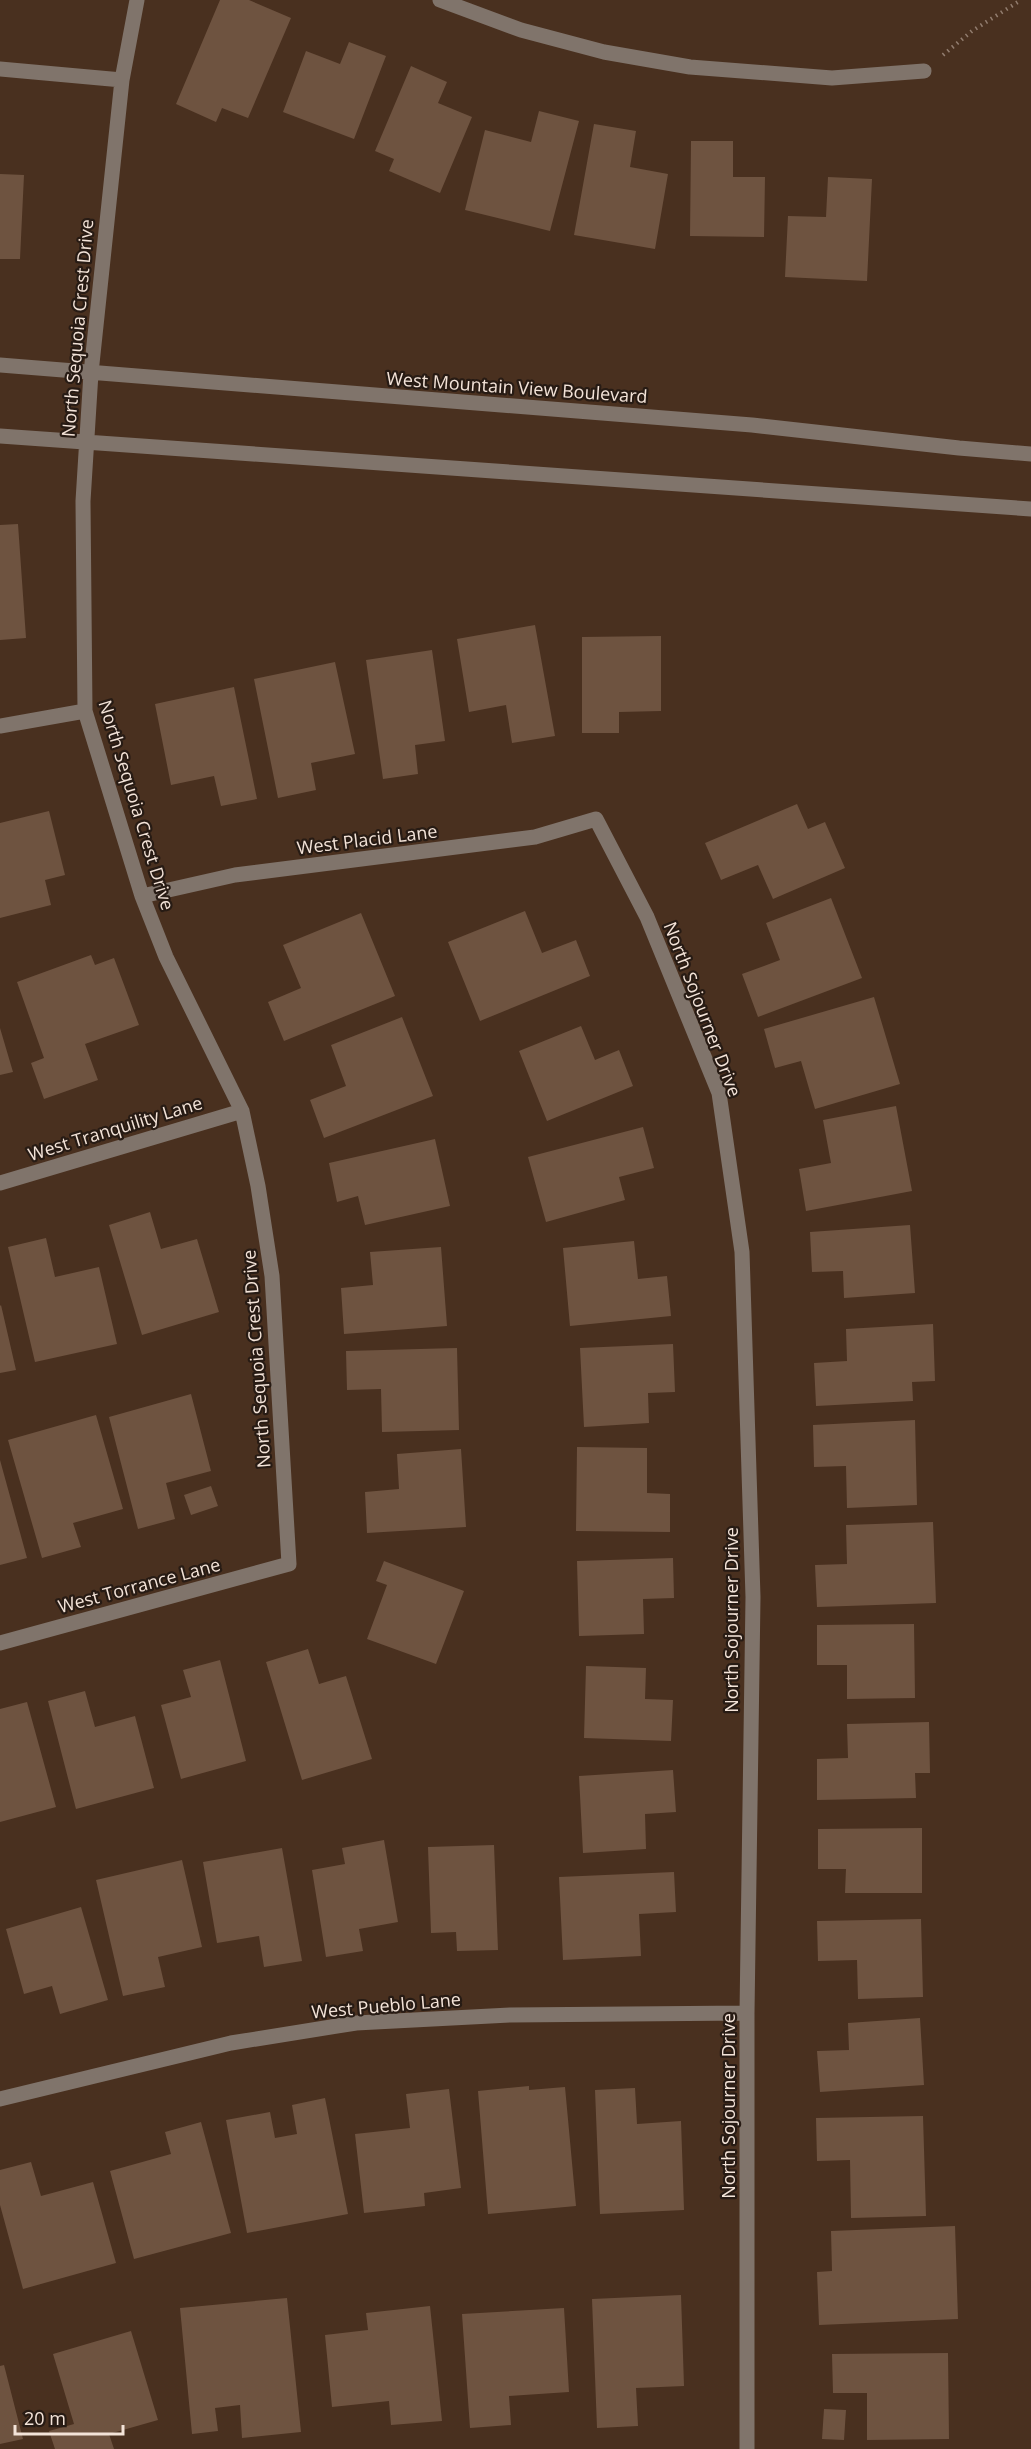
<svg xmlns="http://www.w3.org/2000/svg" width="1031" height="2449" font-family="'Open Sans',sans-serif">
<rect width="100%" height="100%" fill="#49301f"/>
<path fill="#6e5340" d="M220,0h29l42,18 -43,100 -26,-10 -6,14 -40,-18z
M349,42l37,14 -32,83 -71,-27 23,-61 34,13z
M411,66l36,16 -9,21 34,14 -32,76 -51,-22 5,-12 -19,-8z
M539,111l40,10 -29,110 -85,-21 20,-80 46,12z
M594,124l42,7 -6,36 38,7 -13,75 -81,-14z
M691,141h42v36h32l-1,60 -74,-1z
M0,174l24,1 -4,84h-20z
M828,177l44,2 -5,102 -82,-4 3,-61 38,1z
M18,524l8,114 -26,2v-115z
M535,625l20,111 -43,7 -6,-38 -37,7 -12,-73z
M661,636v75l-42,1v21h-37v-96z
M432,650l13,91 -30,4 3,29 -35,5 -17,-119z
M335,662l20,92 -44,9 5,27 -38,8 -24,-119z
M234,687l23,112 -36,7 -7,-30 -43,9 -16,-81z
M797,804l11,25 17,-7 20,46 -72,31 -15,-34 -37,15 -16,-37z
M49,811l16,64 -20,5 6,25 -51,13v-95z
M831,898l31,80 -104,39 -16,-43 38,-14 -14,-37z
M525,911l17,42 34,-13 14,36 -110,45 -32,-79z
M361,913l34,83 -111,45 -16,-39 33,-14 -18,-43z
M91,955l4,10 19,-7 25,67 -54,19 13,36 -54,19 -13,-36 13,-5 -27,-76z
M874,997l26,87 -85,25 -14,-48 -26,7 -11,-39z
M402,1017l31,79 -109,42 -14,-38 36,-14 -15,-41z
M581,1026l14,34 24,-10 14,36 -86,35 -28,-70z
M0,1028l13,44 -13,3z
M896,1106l16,85 -106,20 -7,-42 32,-6 -8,-43z
M643,1127l11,41 -35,9 6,23 -79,22 -18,-65z
M435,1139l15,67 -85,19 -7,-29 -21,6 -8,-39z
M150,1212l11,37 36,-10 22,73 -77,23 -33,-110z
M910,1225l5,68 -71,5 -1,-27 -31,1 -2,-40z
M46,1238l9,39 44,-10 18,77 -82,18 -27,-115z
M634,1241l4,38 29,-3 4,40 -101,10 -7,-78z
M441,1247l6,79 -103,8 -3,-46 32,-3 -3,-33z
M1,1305l15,65 -16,3v-67z
M933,1324l2,57 -23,1 1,19 -97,5 -2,-43 33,-2 -1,-32z
M673,1344l2,48 -27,1 1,30 -65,4 -4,-79z
M457,1348l2,82 -77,2 -1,-43 -34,1 -1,-39z
M191,1394l20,77 -45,12 9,36 -37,10 -29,-112z
M96,1415l27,94 -50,14 8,24 -39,11 -34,-118z
M915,1420l2,85 -70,3 -1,-42 -32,1 -1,-42z
M577,1447l70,1v45l23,1v38l-94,-1z
M461,1449l5,78 -99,6 -2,-41 34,-3 -2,-35z
M0,1460l27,98 -27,7z
M211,1486l7,20 -27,9 -7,-20z
M933,1522l3,81 -119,4 -2,-42 32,-1 -1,-39z
M673,1558l1,40 -31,1 1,35 -65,2 -2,-75z
M384,1561l80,30 -28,73 -69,-25 20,-54 -11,-4z
M914,1624l1,74 -68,1v-34h-30v-40z
M308,1649l11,35 27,-8 26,83 -70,21 -36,-118z
M220,1660l26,101 -65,18 -20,-74 30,-8 -8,-27z
M586,1666l60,2 -1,31 28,1 -2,41 -87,-3z
M85,1691l10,36 40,-11 19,72 -78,21 -28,-108z
M27,1702l29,105 -56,15v-113z
M929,1722l1,51h-15l1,25 -99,2v-41l31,-1 -1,-34z
M673,1770l3,42 -31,2 1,35 -63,4 -4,-77z
M922,1828v65h-77l1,-24h-28v-40z
M384,1840l14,82 -39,7 4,22 -37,6 -14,-87 33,-6 -3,-16z
M494,1845l4,105 -41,1 -1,-19 -25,1 -3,-86z
M282,1848l20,113 -38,6 -5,-31 -42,7 -14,-81z
M182,1860l20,87 -44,10 7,30 -42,9 -27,-116z
M674,1872l2,40 -37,2 2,42 -78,4 -4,-83z
M81,1907l27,93 -48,14 -8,-28 -28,8 -18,-65z
M921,1919l2,78 -65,2 -1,-39 -39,1 -1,-40z
M920,2018l4,67 -104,7 -3,-41 32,-1 -1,-27z
M529,2086v4l36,-3 11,119 -88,8 -10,-123z
M635,2088l2,36 44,-3 3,89 -84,4 -5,-124z
M449,2089l12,99 -37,5 1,13 -61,7 -9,-79 55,-6 -4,-34z
M325,2098l23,116 -101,19 -21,-113 44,-8 5,26 22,-4 -5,-29z
M923,2116l3,100 -75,2 -1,-58 -33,1 -1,-43z
M201,2122l30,111 -97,26 -24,-88 61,-17 -6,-22z
M31,2162l10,34 52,-14 23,81 -93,26 -23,-84v-35z
M955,2226l3,93 -139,6 -2,-53 15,-1 -1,-40z
M681,2295l3,91 -48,2 2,38 -41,2 -5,-129z
M287,2298l14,134 -59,6 -2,-33 -25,3 3,23 -26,3 -12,-126z
M430,2306l12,115 -51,4 -2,-24 -57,6 -7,-72 43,-5 -2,-17z
M564,2308l5,84 -60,4 2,29 -41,3 -8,-114z
M131,2331l27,89 -49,14 5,15h-59l-6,-18 25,-7 -21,-70z
M948,2353l1,86 -82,1v-47h-34l-1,-39z
M4,2365l19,74 -23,5v-78z
M824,2409l22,1 -2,30 -22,-1z"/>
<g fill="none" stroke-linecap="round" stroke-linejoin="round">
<path stroke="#927d6f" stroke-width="4" stroke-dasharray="1.5 4.5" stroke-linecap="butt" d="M943,55l29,-24 49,-31"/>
<path stroke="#80746b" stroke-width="15" d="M440,0l81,30 83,22 86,15 142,11 92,-7
M0,69l122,11
M0,365l752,60 207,23 72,6
M0,436l1031,73
M0,726l85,-15
M142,896l93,-21 300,-38 61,-18 51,98 72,176 23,159 11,345 -6,416v436
M0,1183l242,-72
M0,1643l289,-79 -17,-288 -14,-90 -16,-75 -76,-154 -24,-61 -57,-185 -2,-210 8,-128 31,-293 15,-80
M0,2099l231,-56 125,-20 154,-8 237,-2"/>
</g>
<g text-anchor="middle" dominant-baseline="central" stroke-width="4.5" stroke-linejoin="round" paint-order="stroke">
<g font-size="18" fill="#f3e3d8" stroke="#271b14">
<text transform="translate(77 328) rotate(-85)">North Sequoia Crest Drive</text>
<text transform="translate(517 387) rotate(4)">West Mountain View Boulevard</text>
<text transform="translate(137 805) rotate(73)">North Sequoia Crest Drive</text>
<text transform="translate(367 839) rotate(-7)">West Placid Lane</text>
<text transform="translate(703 1009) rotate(69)">North Sojourner Drive</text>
<text transform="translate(115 1128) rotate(-17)">West Tranquility Lane</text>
<text transform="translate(256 1359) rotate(-94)">North Sequoia Crest Drive</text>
<text transform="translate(139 1585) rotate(-15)">West Torrance Lane</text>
<text transform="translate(731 1620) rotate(-90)">North Sojourner Drive</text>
<text transform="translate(386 2005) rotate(-5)">West Pueblo Lane</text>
<text transform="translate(728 2106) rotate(-90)">North Sojourner Drive</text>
</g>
</g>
<path d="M15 2425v9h108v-9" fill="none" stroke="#f3e3d8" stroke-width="3"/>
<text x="24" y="2425" font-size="18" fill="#f3e3d8" stroke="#271b14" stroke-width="4.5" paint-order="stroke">20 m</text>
</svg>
